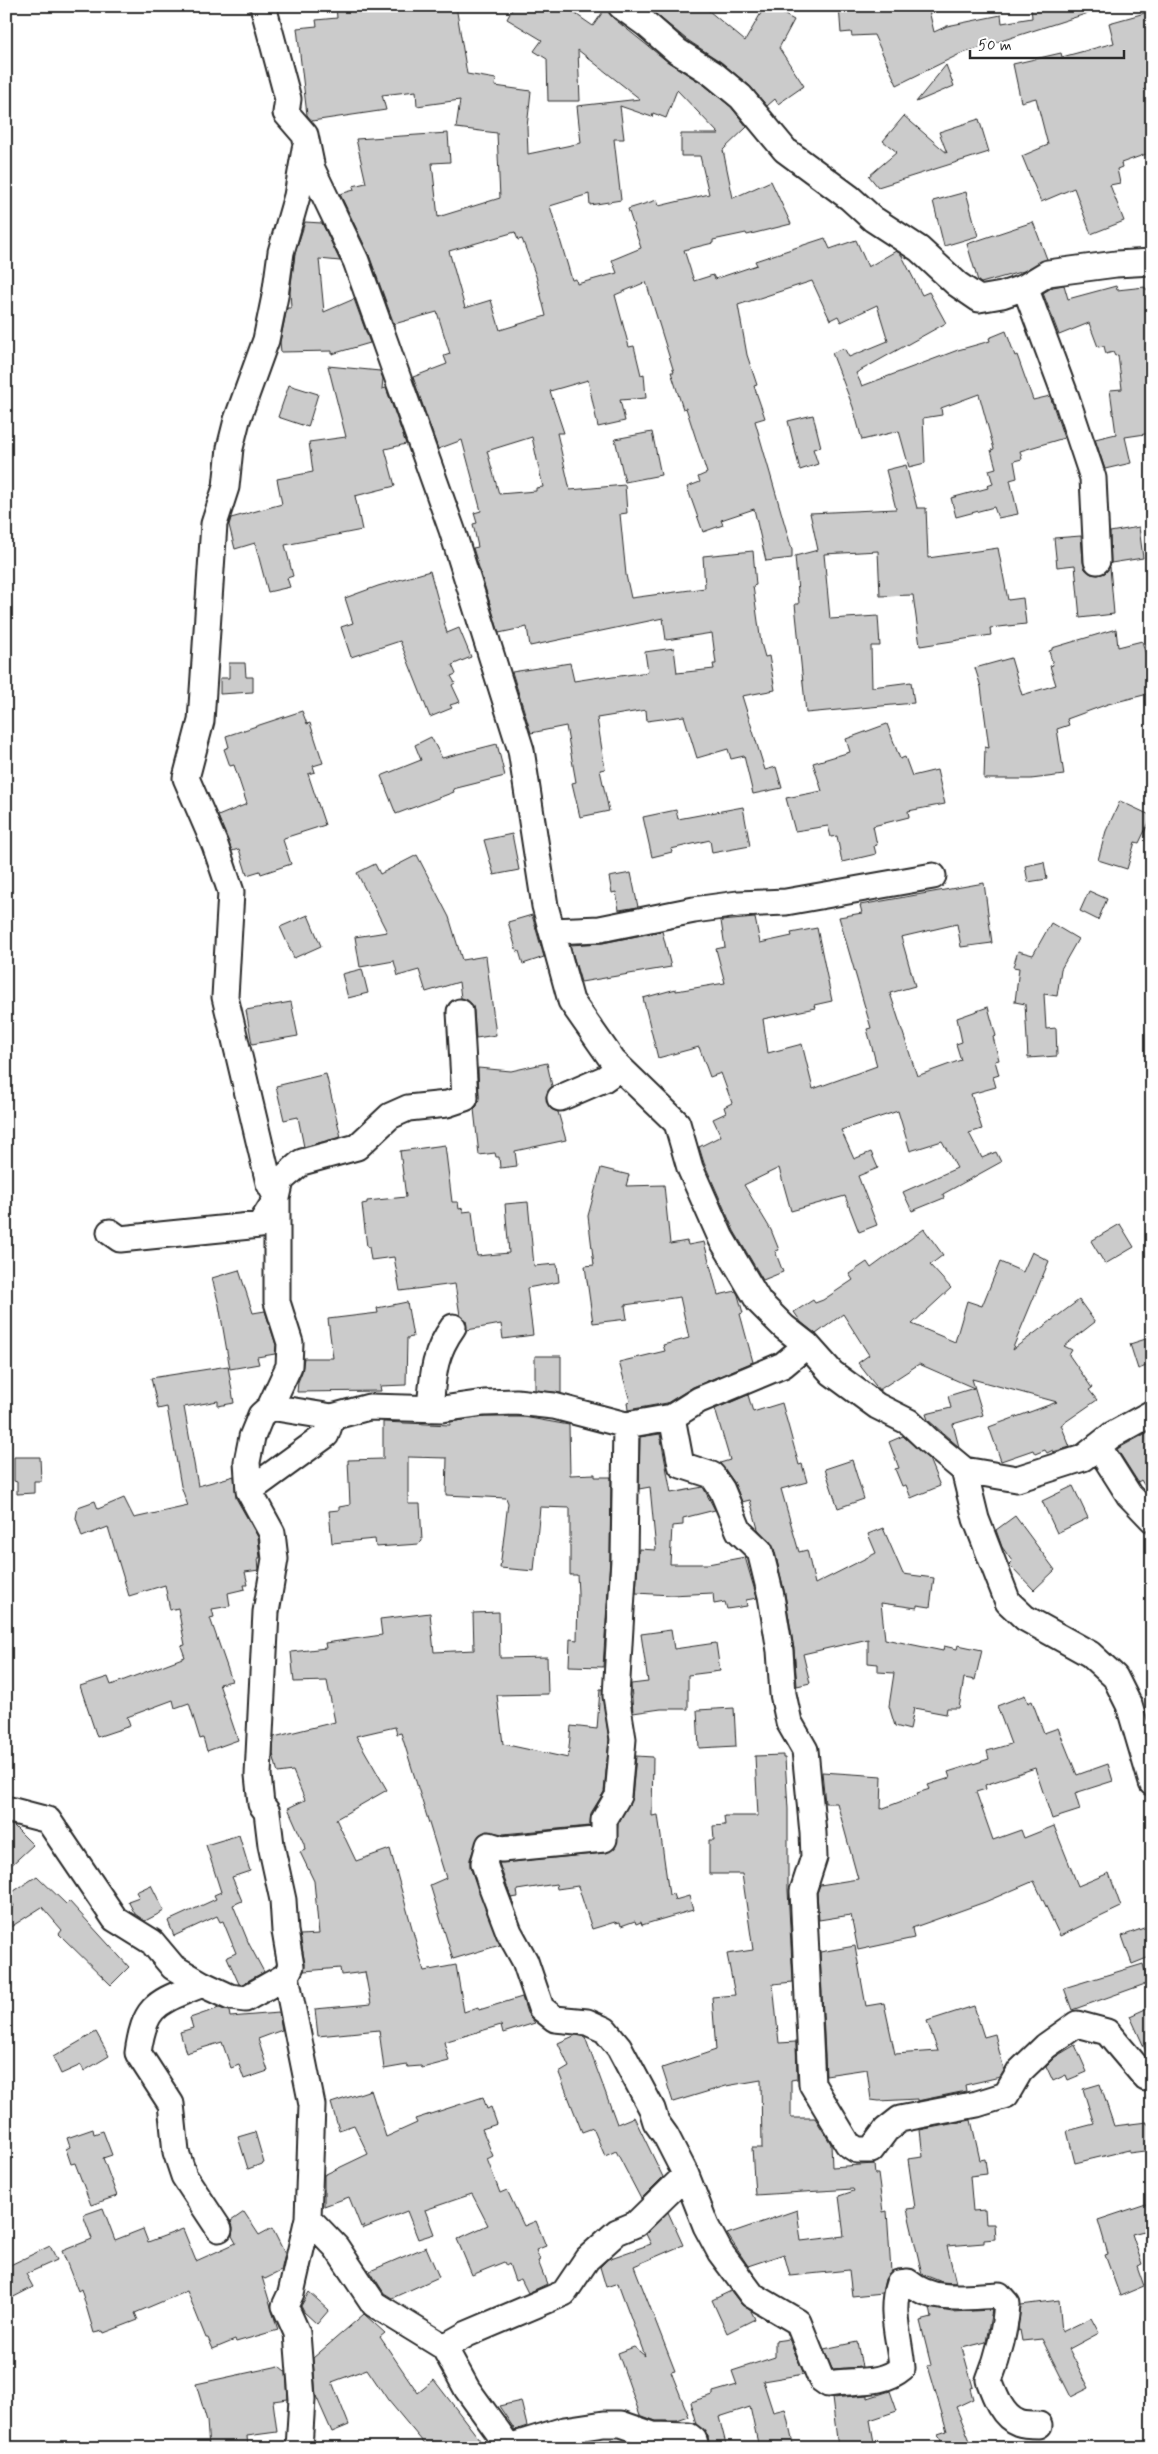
<svg xmlns="http://www.w3.org/2000/svg" width="1158" height="2454" font-family="Mynerve,sans-serif">
<rect width="100%" height="100%" fill="#fff"/>
<filter id="ink" filterUnits="userSpaceOnUse"><feTurbulence type="fractalNoise" baseFrequency=".02" numOctaves="2"/><feDisplacementMap in="SourceGraphic" scale="10" xChannelSelector="R" yChannelSelector="G"/><feConvolveMatrix kernelMatrix="1 2 1 2 8 2 1 2 1" color-interpolation-filters="sRGB"/></filter>
<g filter="url(#ink)">
<path fill="#cbcbcb" stroke="#2b2b2b" fill-rule="evenodd" d="M336,6h120l11,68 29,5 -1,7 36,5 -4,36 1,27 53,-11 -4,-37 63,-7 -62,-49 2,51h-32l-1,-42 -13,-8 8,-11 -35,-21 7,-13h50l29,20 14,-20 6,12 55,44 36,23 27,22 16,20 -24,23 10,48 38,-17 20,43 -44,11 -1,-2 -33,7v3l-29,7 10,31 19,-6 2,4 42,-14 -2,-4 70,-23 5,11 26,-9 12,27 28,-16 5,3 21,41 7,-3 17,31 -90,50 6,13 96,-36 32,-9 -1,-3 17,-7 9,25 2,-1 16,45 17,-4 14,42 -44,13 2,8 -8,2 3,17 -7,2 8,34 -20,4 -4,-11 -38,10 -5,-19 37,-10 -1,-2 6,-2 -4,-14 7,-2 -5,-18 3,-1 -15,-55 -38,14 1,7 -19,3 2,45 -16,4 -10,-36 -37,9 -9,-33 -21,-54 12,-5 5,9 39,-16 -11,-36 -36,17 -3,-6 -8,4 -18,-39 -74,24 9,50 10,30 -3,1 11,32 -10,3 37,129v8l-26,3 -12,-52 -33,11 2,5 -20,7 -16,-45 13,-5 -2,-5 9,-4 -21,-65 -3,1 -12,-37h3l-28,-90 -31,13 14,52 5,-1 7,29 3,-1 2,24 -26,2 5,21 -27,6 -10,-47 -38,11 14,42h-7l13,57 55,-5 2,28 -7,1 6,61 5,23 74,-10 -2,-32 50,-5 3,34 -3,1 8,57 4,14 4,-1 6,34 -33,6 23,74 11,-3 6,21 -29,6 -9,-38 -13,3 -3,-10 -31,9 -13,-42 -37,5 -1,-11 -49,8 8,51 -5,1 9,41 -29,6 -8,-34 4,-1 -10,-56 -35,7 -19,-61 58,-9 4,18 32,-5v2l42,-6 -3,-20 29,-4 3,25 37,-4 -1,-5h3l-4,-31 -46,7 -3,-22 -133,28 -3,-19 -28,6 -26,-85 5,-1 -5,-23 4,-1 -3,-10 7,-2 -19,-71 -24,9 -25,-72 34,-13 -3,-8 6,-2 -13,-42 -43,12 -25,-69 -29,-61 14,-4 -1,-4 13,-3 -10,-44 92,-6 2,29 -18,1 6,54 62,-19 -3,-65 -41,-5 4,-28 -43,6 -1,-15 -34,4 4,15 -74,11 -5,-6 -10,-87 20,-2 -1,-6 21,-2zM677,90l42,44h-38v22h19l9,38 -50,12 -2,-6 -29,9 13,39 -29,12 5,13 -40,11 -1,-5 -4,1 -22,-74 39,-12 1,11 31,-5 -7,-61h10l-4,-33 32,11 1,-4 13,5zM515,232l3,8 4,-1 14,37 10,40 -46,14 -9,-30 -26,8 -16,-57zM532,437l11,50 -7,1v3l-37,3 -12,-43z
M646,6h57l42,35 20,-35h4l25,14 -15,28 25,38 -26,18 -3,-5 -8,7 -17,-20 -29,-24 -35,-23z
M839,6h89l6,26 13,-6 54,-11 1,8 30,-5 -1,-12h66l1,4 -138,44 -63,31 -23,-50 -22,1 -1,-4 -10,1z
M1152,11v141l-31,11 1,4 -5,2 3,14 -10,2 14,36 -33,13 -17,-46 -33,14 -19,-46 26,-11 -12,-47 -15,4 -8,-38 48,-11 1,4 52,-14 -5,-20z
M946,65l8,21 -38,16z
M904,116l43,37 -8,-21 40,-13 10,33 -111,35 -9,-11 28,-24 -14,-11z
M966,192l12,44 -34,10 -11,-45z
M305,222l17,1 18,38 -21,-2 5,53 30,-13 16,44 -38,11v-3l-51,1 -1,-10 7,-34h4l-1,-16 5,-38z
M1033,222l14,37 -23,12 -43,12 -3,-2 -11,-37z
M1064,285l4,14 48,-13 1,4 28,-3v2h7v144l-27,4 6,26 -26,6 -10,-30 21,-5 -6,-44 12,-1 -4,-34 -3,1 -2,-4 -7,2 -2,-8 -6,1 -9,-24 -30,12 -16,-42 10,-6z
M328,366l52,5 3,8 -1,10 4,-1 20,56 -21,5 10,37 -40,10 7,34 -77,15 8,31 -6,2 3,9 -22,5 -13,-49 -20,6 -6,-24 2,-7 51,-14 -5,-25 36,-7 -4,-30 37,-5z
M289,385l29,9 -10,33 -30,-10z
M813,415l8,32 -8,2 5,15 -18,6 -12,-49z
M652,432l9,43 -36,7 -10,-43z
M906,465l11,43h9l2,50 70,-10 10,52 15,-2 3,26 -36,4 1,7 -71,11 -7,-51 -33,1 -2,-45 -54,3 6,65 48,-3 2,30h-9l1,41 39,-5 3,21 -108,10 -11,-109h4l-4,-48 23,-6 -8,-37 86,-4 -10,-39z
M1139,527l4,31 -32,5 -1,-31z
M1081,536l2,26 2,7 6,5 7,1 7,-2 5,-6 4,47 -34,4 -5,-53 -18,2 -3,-29z
M430,571l17,62 12,-5 12,29 -19,8 4,9 -5,2 4,7 -3,2 8,17 -10,3 2,3 -22,9 -30,-76 -49,16 -10,-30 12,-4 -8,-25 33,-12z
M1116,629l2,18 24,-6 10,35v17l-44,11 -41,15 2,6 -12,4 7,46 -33,4h-47l1,-32 4,1 -8,-61 -6,-19 36,-10 11,37 34,-10 -6,-19 3,-1 -4,-14 3,-1v-2z
M229,663h16l1,14h7v15l-33,2v-16h9z
M302,711l5,13 3,-1 13,40 -10,3 2,6 -7,2 17,51 -41,13 -1,2 8,24 -30,10 -1,-3 -13,4 -8,-26 -7,2 -14,-35 29,-12 -13,-39 -4,1 -6,-17 5,-2 -3,-11z
M887,724l13,35 5,-2 7,19 25,-6 8,34 -37,7 1,6 -36,9 4,19 -3,1 2,8 -34,8 -5,-26 -6,1 -3,-11 -33,5 -9,-33 36,-7 -9,-28 37,-11 -4,-13z
M431,737l11,21 55,-14 8,32 -52,13 1,3 -58,22 -15,-38 40,-16 -6,-15z
M1120,801l32,15 -13,27 -4,-1 -8,27 -29,-9 8,-29z
M743,807l7,39 -38,7 -2,-13 -39,9 1,3 -20,5 -9,-40 33,-7 2,9z
M512,834l7,36 -25,5 -10,-35z
M417,855l32,62 13,43 24,-4 10,79 -20,3 -2,-27 -2,-7 -11,-6 -2,-16 -33,10 -7,-22 -21,6 -4,-15 -34,6 -5,-30 32,-5 -30,-59 18,-9 5,10z
M1044,862l3,17 -19,3 -3,-16z
M631,873l7,34 -19,3 -3,-18 -4,1 -3,-16z
M984,883l8,60 -31,4 -4,-23 -56,13 14,49 -25,7 27,83 44,-16 -5,-16 6,-2 -5,-24 31,-11 8,29 -3,1 6,23 -4,1 4,14 -6,2 3,10 -25,7 11,35 -13,4 13,25 14,-6 5,10 -58,32 1,4 -32,13 -9,-19 54,-24 -15,-27 -32,10 -12,-40 -57,19 13,29 17,-7 7,16 -20,8 19,49 -18,7 -14,-36 -54,15 -12,-43 -35,17 27,45 8,20 -4,1 8,21 -20,8 -29,-49 -30,-68 -5,-16 22,-11 -8,-17 13,-6 -2,-6 8,-4 -11,-30 -11,4 -11,-30 -41,11 -15,-60 33,-9v2l49,-8 -9,-34 9,-2 -4,-26 34,-3 5,25 32,-7 -1,-3 26,-5 15,73 -18,4 1,3 -52,11 5,34 34,-9 11,45 64,-23 -10,-37 4,-1 -32,-111 23,-4 -2,-8z
M1089,891l18,8 -9,21 -18,-9z
M308,915l13,31 -27,12 -14,-31z
M532,915l12,42 -21,7 -4,-13 -2,1 -9,-30z
M1051,923l27,16 -17,30 -4,27 -13,-2 2,35 10,-1 1,28 -29,2 -3,-54 -10,-2 4,-34 -6,-1 5,-16 15,4z
M662,931l9,36 -90,15 -11,-37 33,-2z
M362,969l6,24 -20,5 -6,-24z
M291,1002l7,34 -46,8 -6,-34z
M547,1063l5,23 -6,10 1,7 4,6 7,3 8,28 -51,11 2,15 -17,2 -1,-11h-3l-1,-4 -16,2 -5,-46 3,-3 2,-9 -1,-29 33,3z
M326,1074l15,63 -37,10 -6,-30 -14,3 -8,-34z
M445,1145l7,57h6l1,7 4,-1v4l9,-1 5,45 32,-3 -4,-49 23,-2 6,64 23,-2 2,18 -32,6 6,47 -30,4 -2,-15 -34,6 -1,-9 -6,-6 -5,-31 -55,7 -6,-34 -23,3 -2,-13h-2l-5,-43 5,-1v-2l39,-4 -6,-46z
M601,1168l28,7 -3,11 38,-1 6,59 17,-3 1,4 16,-3 14,53 18,-4 2,4 5,18 -3,1 13,48 -60,25 -26,16 -39,7 -1,-8 3,-1 -11,-39 46,-11 -2,-6 26,-7 -9,-41 -55,8 2,14 -34,4 -8,-57 9,-1 -6,-49z
M1120,1224l14,23 -29,17 -14,-23z
M924,1229l19,26 -13,10 21,23 -39,36 43,18 12,-41 15,5 18,-44 23,10 9,-20 17,9 -37,89 67,-50 16,22 -31,24 8,4 -3,5 23,33 -3,2 8,10 -36,25 9,22 -17,5v-2l-6,3 -2,-3 -10,4 -2,-4 -32,11 -12,-34 68,-25 -85,-23 11,36 -30,9 6,23 -31,-27 -2,-6 25,-6 -3,-12 26,-8 -55,-24 -40,26 -21,-27 11,-8 -26,-41 -27,20 -15,-12 -7,-10 19,-12 2,3 8,-3 30,-20 -4,-6 18,-12 4,6z
M239,1270l14,43 12,-2 11,34 -1,9 -18,3 2,7 -29,5 -11,-64 -7,-27z
M407,1302l6,35 -6,1 -1,47 -26,1 1,5 -84,1 1,-10 4,-10 2,-14h29l-5,-39 50,-6 -1,-5z
M1152,1337v27l-14,5 -8,-25z
M535,1356h26v37l-26,-3z
M228,1366l6,37 -16,3v-5l-34,6 14,79 36,-10 2,22 22,39 2,21h-2l1,12 -14,2 3,13h-4l1,4 -17,4 2,13 -18,3 2,8 -4,1 22,63 -13,3 19,56 -31,11 -4,-13 -3,1 -11,-36 -14,5 -2,-8 -46,17 3,9 -33,11 -17,-51 28,-9 3,8 74,-28 -4,-11 4,-1 -7,-37 -8,2 -5,-25 -36,11 -21,-69 -26,10 -6,-19 2,-11 17,-6 3,8 26,-11 10,20 54,-12 -7,-20 -14,-79 -9,2 -7,-31z
M748,1395l5,17 29,-9 17,62 3,-1 5,18 -26,7 18,63 8,-2 8,34 61,-31 -8,-19 15,-6 20,46 31,4 -4,29 -13,-2v3l-36,-5 4,36 58,12 1,-5 13,3 1,-4 24,5 -7,30 -11,-2 -5,30h-12l-1,6 -32,-6 -4,22 -15,-4 -6,-20 5,-33 -16,-1v-8l-10,-1v-24l-65,15 7,29 -13,3 -3,-37 -9,-55 -11,-46 -16,-19 -8,-29 -8,2 -8,-20 -14,-19 10,-3 -15,-51z
M485,1417h39l45,8 1,50 25,-1v3h16l-1,81 -7,109 -34,-1 1,-27 7,1 1,-47 -1,-18h-7v-67l-30,-1 -6,64 -34,-3 8,-65 -2,-5 -60,-3 1,-37 -39,-1v47h12l2,37 -3,3 -43,3 -1,-8 -43,4 -3,-32 10,-1v-3l11,-2 -2,-45 35,-1v-37l67,3v-3z
M1152,1430v68l-11,-18 -3,2 -21,-33z
M660,1434l11,59 32,-6 12,23 -32,8v7l-11,1 -2,38h38l37,-7 12,41 -11,2 1,6 -20,3 -2,-7 -11,2 -1,-11 -42,2 -35,-2 3,-44 17,1 -6,-63 -11,2 1,-52z
M903,1436l26,23 11,27 -29,12 -5,-13 -4,1 -7,-17 4,-1 -10,-26z
M14,1457h26l1,24h-7v12l-17,1v-12l-3,-1z
M852,1460l12,39 -26,9 -13,-39z
M1073,1486l15,32 -31,15 -15,-32z
M1015,1516l40,54 -21,20 -25,-26 3,-3 -10,-14 -6,-17z
M499,1612l1,46 47,-1 1,37 -51,1 6,49 65,14 3,-32 26,3 3,-40h2l7,51 -5,52 -13,21 -1,13 -87,8 -17,-3 -7,4 -9,24v8l30,78 -47,14 -23,-74 16,-7 -45,-145 -4,1 -2,-7 -39,9 31,54 -51,29 20,42 34,-12 34,122 32,-6 8,47 14,-5 1,3 43,-13 5,16 8,10 -32,10 -2,-8 -57,17 5,19 -27,7 -1,-2 -13,1 -1,-2 -23,4 -5,-39 -61,6 -3,-27 56,-5 -6,-32 -24,3 -1,-7 -36,3 1,-7 -5,-29 19,-1 -5,-53 -14,-29 5,-2 -1,-6 -16,-36 17,-8 -12,-29 -15,2 -5,-19 1,-17 61,-15 -8,-41 -33,1 -3,-30 35,-4 -1,-5 57,-8 -2,-16 50,-6 4,39 40,-2 -1,-37z
M671,1630l3,19 42,-6 4,28 -32,4v34h-27l-28,4 -2,-29 17,-2 -7,-48z
M1025,1695l3,8 4,-2 12,32 14,-5 19,47 31,-11 5,17 -38,12 5,17 -28,9 -17,-51 -50,17 1,4 -10,3 17,48 28,-10 3,8 30,-12 24,60 31,-13 12,34 -61,29 -26,-55 -49,21 -73,26 2,10 -56,12 -7,-35 -32,5 -2,-27 3,-8 38,-6 -21,-76h-12l-3,-31 60,4 -1,33 37,-14 -1,-2 13,-4 -2,-4 22,-7 -2,-6 41,-13 -2,-8 24,-7 -14,-38z
M734,1708l2,38 -37,2 -2,-38z
M783,1755v3h2l3,51v81l5,92 -20,2 6,59 17,-1 1,37 -6,1v38h24l16,26 1,23 42,-3 1,10h3l5,38 4,-1 4,61 -6,7 -3,14 -30,3 -3,-26 -59,6 -6,-22 -36,12 -21,-32 70,-24 4,31 43,-5 -5,-40 15,-5 -1,-2 -98,6 -3,-47h10l-1,-68 -35,6 -53,16 -11,-34 54,-18 -4,-53 23,-2 -8,-41 26,-4 -11,-76h-33v-34h5l-1,-14 12,-1 -1,-9h34l-3,-60z
M636,1756l17,1 -1,59 6,-1 11,80 4,-1 2,6 14,-4 4,14 -51,15 -1,-3 -5,2 -1,-3 -14,5 -1,-4 -4,1 -1,-1 -23,7 -14,-43 -21,3 -1,-5 -39,6 1,7 -7,1 -12,-35 106,-10 11,-7 2,-22 14,-26z
M6,1824l8,2 19,19 -27,25z
M239,1835l11,36 -18,6 10,24 -9,4 16,39 15,28 -22,12h-3l-12,-27 9,-4 -13,-32 -3,1 -3,-6 -43,20 -6,-15 48,-22 -2,-4 7,-3 -15,-47z
M37,1876l29,28 3,-3 60,66 -18,18 -52,-51 3,-4 -20,-23 -36,23v-19l8,-5 -6,-11z
M151,1885l13,26 -19,10 -10,-7 -7,-13 11,-4 -3,-5z
M1152,1925v31l-20,8 -10,-28z
M855,1946l11,60 18,-3 11,51 43,-3 -11,-30 47,-15 10,31 11,-3 9,37 -4,6 -35,8 1,6 -49,10v-2l-38,2 -8,-1 -4,-31 -41,6 -6,-123z
M1143,1964l5,19 -76,27 -8,-22z
M1152,2006v54h-2l-20,-44z
M219,2008l10,3 1,6 49,-4 3,17 -24,9 10,32 -24,8 -5,-14 -8,3 -9,-26 -36,11 -6,-21 13,-4 -3,-10z
M96,2032l13,24 -25,15 -3,-6 -20,9 -8,-17z
M576,2035l9,2 32,87 17,-7 29,60 -22,22 -25,-48 -11,5 -12,-28 -11,4 -23,-59 10,-6 -11,-24z
M1075,2045l12,27 -19,8 -2,-5 -13,6 -7,-15 9,-9z
M1100,2084l14,42 33,-4v2h5v26l-23,3v-3l-54,13 -8,-32 27,-7 -11,-35z
M371,2090l15,47 31,-14 -2,-4 68,-22 4,12 4,-2 6,17 -15,5 11,27 -6,3 13,34 7,-3 17,36 12,-5 10,25 -10,4 4,10 -2,1 9,23 -19,9 -7,-14 -6,2 -6,-17 -3,2 -2,-4 -32,13 -15,-36 31,-14 -16,-31 -47,16 9,24 -16,5 -11,-28 -45,18 3,-4 -4,2 -12,-30 -25,9v-31l44,-21 -14,-29 -15,5 -8,-27z
M971,2120l9,40 5,-1 2,15 -17,2 3,35 12,-1 1,14h8l1,15 -11,1v3l-37,3 9,37 -14,-1 -20,-8 -15,-65 8,-1 -7,-49 15,-2 -3,-27z
M93,2129l1,5 9,-3 9,24 -9,3 14,38 -26,9 -16,-42 -4,1 -5,-15 4,-2 -3,-9z
M255,2132l9,31 -16,6 -10,-32z
M1152,2202v27l-20,5 10,30 -5,2 7,20 -24,10 -15,-41 3,-1 -10,-34z
M103,2208l12,32 28,-11 5,13 35,-13 13,32 40,-18 -4,-7 1,-7 -2,-8 13,-9 15,23 13,-7 13,26 -4,17 -16,8 -3,-2 16,53 -42,12 -1,-2 -22,9 -5,-11h-2l-19,-47 -52,22 3,7 -34,13 -1,-2 -9,2 -13,-44 -3,2 -16,-40 30,-12 -9,-24z
M668,2212l15,33 -49,21 41,105 -4,1 18,45 -12,4h-21l-16,-6 -22,-62 16,-6 11,9 -27,-73 -12,4 -6,-20 8,-8 43,-15 -5,-10z
M50,2246l7,14 -31,14 7,13 -27,14v-34z
M426,2247l13,30 -47,21 -8,-5 -14,-22z
M731,2291l10,13 10,7 4,8 -28,14 -15,-33z
M309,2292l20,18 -12,14 -13,-12 -3,-6z
M1059,2300l3,32 29,-14 8,15 -30,16 20,39 -18,9 -29,-58 -20,2 -2,-11 -2,1 3,-26z
M930,2308l22,4 40,-2 -6,32 -24,6 11,39 -3,1 3,11 -17,8 17,41h-29l-6,-14 9,-3 -19,-65 3,-1 -11,-44 12,-3z
M364,2314l21,19 -5,4 38,56 16,-13 52,68h-58l-40,-48 -21,-31 -35,13 17,43 -17,7 -16,-36 -3,-38z
M789,2339l15,35 -41,7 10,31 12,-3 9,39h-35l-9,-41 -31,10 8,31h-17l-2,-12 -12,-12 -6,-22 23,-7v-3l24,-7 -5,-14 43,-14v-16z
M857,2342l5,25 -30,2 -8,-20z
M279,2366l7,6 2,27 -15,2 4,31 -30,4 1,12h-39l-2,-27 -11,-37z
M890,2391l7,20 -27,9 5,28h-37l-6,-50 36,-3v3z
M521,2401l6,25 -12,4 -16,-24z"/>
<g fill="none" stroke-linecap="round" stroke-linejoin="round">
<g stroke="#2b2b2b" stroke-width="29">
<path id="minor" d="M263,6l25,93 -2,14 19,22 7,34 44,92 96,269 69,220 24,156 26,95 42,60 64,62 13,45 31,70 38,64 25,25 23,18 25,28 45,33 32,16 20,19 35,29 12,49 32,83 17,16 65,36 25,23 14,28 23,78
M621,6l25,18 31,27 35,22 29,24 44,53 65,48 23,21 46,30 38,35 22,15 23,-4 23,-8 23,-14 68,-9 36,-2
M305,149l-8,47 -16,56 -6,44 -9,44 -29,80 -7,28 -4,39 -12,37 -13,197 -15,57 29,67 16,47 -6,105 44,186 8,15v104l13,41 -1,23 -19,41 62,10 37,-10 73,2 42,-6 32,-1 38,4 72,19 46,-8 27,-17 84,-35 24,-20
M1025,287l41,110 27,81 4,83
M552,931l48,-2 94,-19 44,-6 48,-2 147,-26
M560,1098l44,-19 16,-11
M110,1232l10,7 140,-14 17,-27 4,-18 21,-18 55,-15 33,-31 18,-8 39,-4 18,-6 -5,-86
M430,1409c3,-33 3,-54 23,-82
M672,1417l9,48 31,10 10,15 17,41 21,20 11,45 9,55 3,43 6,28 16,28 8,83 1,24 -11,34 9,193 36,60 9,6h14l15,-20 14,-11 77,-15 29,-9 14,-24 26,-25 31,-22 30,8 39,46 6,-4
M626,1425l-2,134 -8,137 7,43 -5,57 -14,24v19l-102,10 -13,-4 -5,18 6,19 19,50 16,29 16,47 14,11 32,3 18,8 14,17 33,62 4,13 10,14 20,39 20,51 14,26 32,43 46,27 23,57 7,5c26,-5 53,2 74,-16 -2,-28 -13,-57 -3,-85l9,-1c26,22 60,14 91,13l8,9c-2,27 -8,51 -18,76 5,14 13,37 30,43 5,2 14,2 20,2
M1098,1446l31,49 23,24
M964,1470l53,9 66,-21 29,-23 40,-22
M249,1491l77,-56 6,-18
M6,1809l42,11 67,99 37,23 21,25 29,17
M286,1976l26,129 -4,113 28,29 38,57 70,43 23,42 42,58 55,-17 40,-6h17l32,11 36,1 5,4 2,8
M219,2229l-35,-53 -8,-24 -5,-48 -33,-51c7,-51 20,-50 64,-69l28,13 15,2 41,-23 5,-10 -6,-35 -2,-31 -12,-55 -4,-33 -6,-8 -3,-29 8,-163 9,-53 -3,-26 -23,-42 -2,-29 5,-25 9,-22 9,-8
M444,2347l23,-13 97,-41 23,-34 30,-27 19,-8 50,-49
M299,2448l3,-49 -5,-66 -12,-27 6,-13 17,-75"/>
</g>
<use href="#minor" stroke="#fff" stroke-width="25"/>
</g>
</g>
<rect width="1158" height="2454" fill="none" stroke="#fff" stroke-width="25"/>
<rect x="12" y="12" width="1133" height="2429" fill="none" stroke="#2b2b2b" stroke-width="2" filter="url(#ink)"/>
<path d="M970 50v8h154v-8" fill="none" stroke="#2b2b2b" stroke-width="2.5"/>
<text x="978" y="50" font-size="15" fill="#2b2b2b" stroke="#ffffff" stroke-width="4" paint-order="stroke">50 m</text>
</svg>
